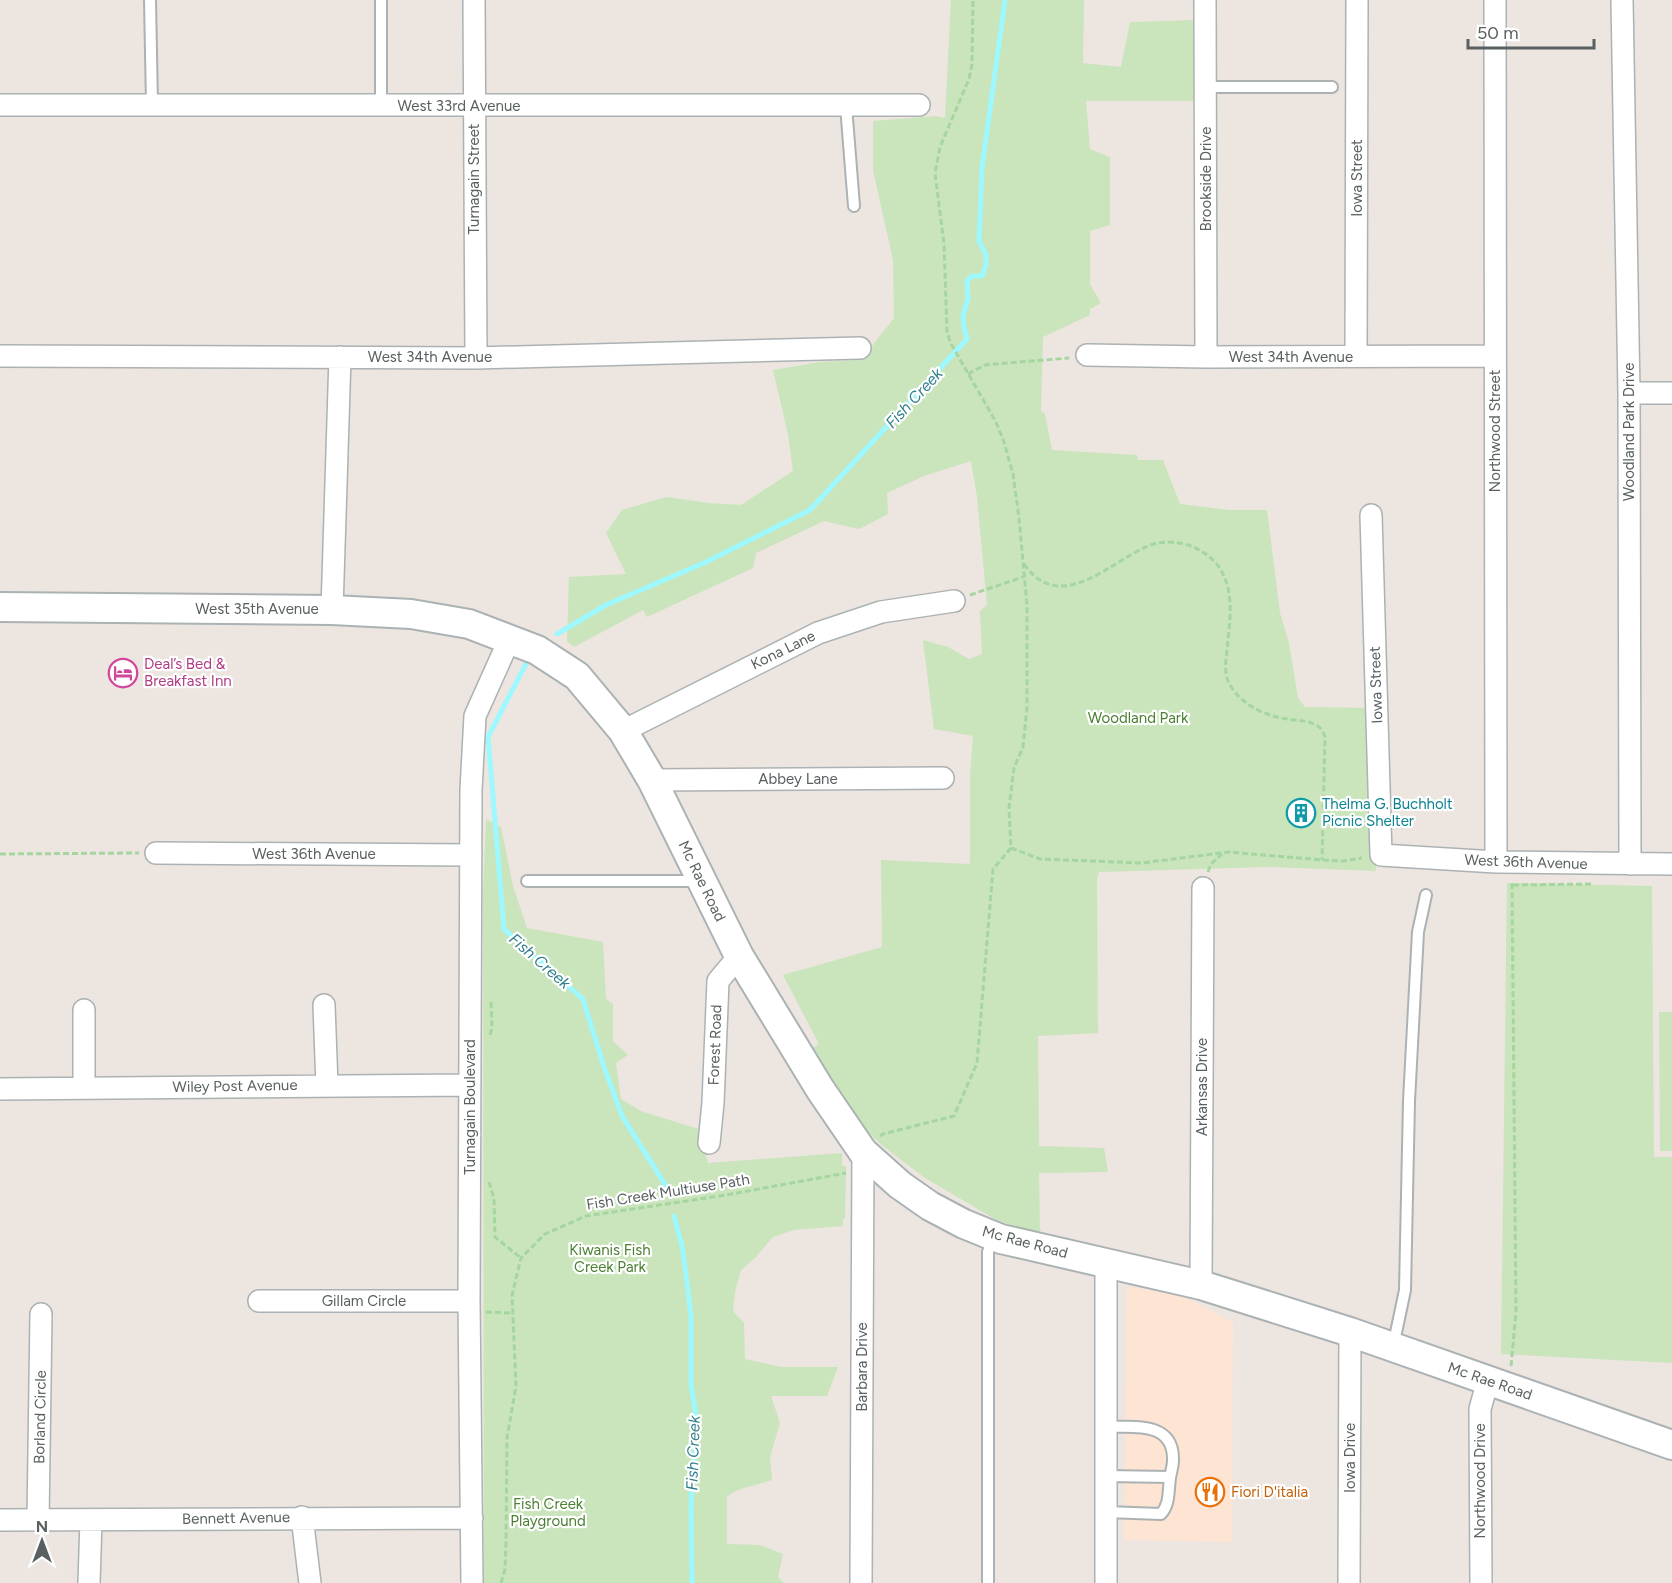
<svg xmlns="http://www.w3.org/2000/svg" width="1672" height="1583" font-family="Figtree,sans-serif">
<rect width="100%" height="100%" fill="#ece5e0"/>
<path fill="#fee4d3" d="M1127,1286l58,11 48,25 -1,220 -108,-2z"/>
<path fill="#cae4bc" d="M951,0h133l-1,63 38,4 9,-45 66,-2 6,81h-116l4,48 20,8v68l-20,6v53l11,19 -11,6v6l-47,22 -2,74 4,3 7,36 85,5 1,5h25l17,44 50,6h37l13,103 9,30 9,55 7,9 66,1 5,163 -109,-4 -168,5 -2,7 1,154 -60,3 1,110 65,2 4,24 -69,1 1,64 -45,-18 -70,-41 -42,-32 -27,-25 -46,-72 9,-5 -36,-69 99,-28 -1,-87 89,4v-88l3,-40 -39,-7 -11,-89 25,7 21,12 13,-5 -2,-43 7,-6 -10,-108 -6,-36 -47,15 -37,17 1,21 -29,15 -35,-8 -68,32 -3,15 -106,49 -4,-7 -69,37 -7,-6 2,-64 57,-3 -20,-41 16,-23 44,-13 43,6 32,2 52,-34 -5,-37 -15,-64 47,-8 41,-2 33,-42 -1,-58 -20,-90v-49l63,-5 9,2z
M486,819l15,8 12,59 14,42 76,14 3,57 7,5v37l15,14 -12,8 5,36 20,12 57,18 10,34 134,-10v13h4l-1,53h-2v7l-49,4 -21,7 -18,21 -14,12 -6,22 -2,19 11,12 1,36 36,8h57l-11,29h-56l9,27 -10,34 2,23 -34,10 -11,6v48l33,1 23,9 -5,23 6,6h-300l-1,-688z
M1507,883l145,3 2,271h18v206l-171,-9z
M1659,1012h13v139h-12z"/>
<g fill="none" stroke-linecap="round" stroke-linejoin="round">
<path stroke="#9df8ff" stroke-width="5" d="M557,634l49,-29 100,-43 104,-52 157,-171 -3,-11 -1,-12 5,-18 -1,-17 5,-5h10l4,-11v-10l-7,-14 3,-73 23,-168
M530,656l-42,81 16,192 79,70 21,68 18,49 46,73 1,5
M674,1216l9,35 8,65v69l6,36 -6,82 1,80"/>
<g stroke="#acb2b3" stroke-width="14">
<path id="lane" d="M150,0l2,105
M381,0v106
M1205,87h127
M846,106l8,100
M527,881h172
M1393,1347l12,-57 4,-189 9,-169 8,-37
M1106,1476l64,1
M1106,1512l55,2c9,-10 7,-22 9,-36 1,-6 3,-12 3,-18 1,-39 -40,-33 -66,-33
M988,1583v-331l5,-16"/>
</g>
<g stroke="#acb2b3" stroke-width="24">
<path id="street" d="M474,0l2,358
M1205,0l1,357
M1495,0l1,862
M1622,0l7,393 1,471
M0,105h919
M1087,355l119,2 288,-1
M0,356l476,2 384,-10
M1356,356l1,-356
M1629,393h43
M1371,515l10,340 115,7 176,2
M332,610l8,-253
M623,731l195,-98 63,-21 73,-11
M652,780l291,-2
M156,853l315,2
M324,1005l3,81
M84,1010v78
M0,1089l470,-4
M709,1143l4,-40 5,-122 21,-25
M1201,1285l2,-397
M259,1301h210
M302,1517l8,66
M0,1520l472,-2
M38,1520l3,-206
M89,1583l2,-63
M472,1583l-3,-282 2,-511 4,-74 35,-78
M861,1583l2,-431
M1106,1583v-321
M1349,1583l1,-251
M1481,1583l-1,-174 8,-29"/>
</g>
<g stroke="#abb2b4" stroke-width="32">
<path id="secondary" d="M0,607l332,3 79,4 58,10 68,26 40,26 46,55 29,49 87,176 81,133 43,63 37,33 30,21 34,18 37,15 200,46 149,47 322,113"/>
</g>
<path stroke="#a5d69f" stroke-width="3" stroke-dasharray="6 3" stroke-linecap="butt" d="M968,374l17,-9 84,-7
M1024,564c36,52 86,-2 124,-18 10,-4 21,-5 31,-3 14,2 26,9 36,19 21,24 15,58 12,88 -1,10 -3,21 1,31 10,22 36,35 59,38 9,2 19,1 27,5 6,2 9,7 11,13l-3,123
M970,595l53,-18
M1011,848l29,11 101,4 88,-11 93,8 21,1 19,-3
M0,854l139,-1
M1208,872l3,-8 11,-10
M1513,885l79,-1
M490,1035l2,-7 -1,-28
M880,1136l3,-2 71,-18 23,-53 16,-194 18,-21 -2,-40 5,-40 9,-21 4,-39v-103l-8,-87 -6,-44 -9,-32 -8,-20 -46,-80 -3,-11 -3,-87 -9,-71 5,-26 29,-68 3,-15 1,-64
M489,1182l5,16 1,39 26,21
M486,1312l26,1
M1511,1366l5,-54 -4,-430
M501,1583l4,-14 1,-28 1,-103 9,-52 -4,-91 9,-37 24,-24 41,-18 140,-21 120,-22"/>
<use href="#lane" stroke="#fff" stroke-width="10"/>
<use href="#street" stroke="#fff" stroke-width="21"/>
<use href="#secondary" stroke="#fff" stroke-width="28"/>
</g>
<defs>
<g id="hotel-ring" transform="scale(1.5)"><circle r="9.5" fill="#fff" stroke="#d1479c" stroke-width="1.5"/><path d="M-6-4.5h1.5V1H6V5H4.5V3h-9V5H-6ZM-4 0a1.8 1.8 0 1 1 3.6 0ZM.5 0V-2.5h3Q6-2.5 6 0Z" fill="#d1479c"/></g>
<g id="building-ring" transform="scale(1.5)"><circle r="9.5" fill="#fff" stroke="#0f9aa8" stroke-width="1.5"/><path d="M-4-6H4V6H1V3H-1V6H-4ZM-2.5-4.3h1.7v1.8h-1.7ZM.8-4.3h1.7v1.8H.8ZM-2.5-1h1.7V.8h-1.7ZM.8-1h1.7V.8H.8Z" fill="#0f9aa8"/></g>
<g id="restaurant-ring" transform="scale(1.5)"><circle r="9.5" fill="#fff" stroke="#e8710a" stroke-width="1.5"/><path d="M-5-6h1v4h1v-4h1v4h1v-4h1v5L-1.5 .5V6h-2V.5L-5-1ZM5-6V6H3V1.5H1.5Q1.5-4 5-6Z" fill="#e8710a"/></g>
</defs>
<g fill-rule="evenodd">
<use href="#hotel-ring" x="123" y="673"/>
<use href="#building-ring" x="1301" y="813"/>
<use href="#restaurant-ring" x="1210" y="1492"/>
</g>
<g text-anchor="middle" dominant-baseline="central" stroke-width="4.5" stroke-linejoin="round" paint-order="stroke">
<g font-size="15" fill="#596061" stroke="#fff">
<text x="459" y="106">West 33rd Avenue</text>
<text transform="translate(1357 178) rotate(-90)">Iowa Street</text>
<text transform="translate(474 179) rotate(-90)">Turnagain Street</text>
<text transform="translate(1206 179) rotate(-90)">Brookside Drive</text>
<text x="430" y="357">West 34th Avenue</text>
<text x="1291" y="357">West 34th Avenue</text>
<text transform="translate(1495 431) rotate(-90)">Northwood Street</text>
<text transform="translate(1629 432) rotate(-90)">Woodland Park Drive</text>
<text x="257" y="609">West 35th Avenue</text>
<text transform="translate(783 650) rotate(-26)">Kona Lane</text>
<text transform="translate(1376 685) rotate(-92)">Iowa Street</text>
<text x="798" y="779">Abbey Lane</text>
<text x="314" y="854">West 36th Avenue</text>
<text transform="translate(1526 862) rotate(2)">West 36th Avenue</text>
<text transform="translate(702 881) rotate(64)">Mc Rae Road</text>
<text transform="translate(715 1045) rotate(-88)">Forest Road</text>
<text transform="translate(235 1086) rotate(-1)">Wiley Post Avenue</text>
<text transform="translate(1202 1087) rotate(-90)">Arkansas Drive</text>
<text transform="translate(470 1107) rotate(-90)">Turnagain Boulevard</text>
<text transform="translate(668 1192) rotate(-9)">Fish Creek Multiuse Path</text>
<text transform="translate(1025 1242) rotate(15)">Mc Rae Road</text>
<text x="364" y="1301">Gillam Circle</text>
<text transform="translate(862 1367) rotate(-90)">Barbara Drive</text>
<text transform="translate(1490 1381) rotate(19)">Mc Rae Road</text>
<text transform="translate(40 1417) rotate(-89)">Borland Circle</text>
<text transform="translate(1350 1458) rotate(-90)">Iowa Drive</text>
<text transform="translate(1480 1481) rotate(-90)">Northwood Drive</text>
<text transform="translate(236 1518) rotate(-1)">Bennett Avenue</text>
</g>
<g font-size="15" fill="#b23c85" stroke="#fff" text-anchor="start">
<text x="144" y="664">Deal’s Bed &amp;<tspan x="144" dy="17">Breakfast Inn</tspan></text>
</g>
<g font-size="15" fill="#4b7f32" stroke="#fff">
<text x="1138" y="718">Woodland Park</text>
<text x="610" y="1250">Kiwanis Fish<tspan x="610" dy="17">Creek Park</tspan></text>
<text x="548" y="1504">Fish Creek<tspan x="548" dy="17">Playground</tspan></text>
</g>
<g font-size="15" fill="#0d838f" stroke="#fff" text-anchor="start">
<text x="1322" y="804">Thelma G. Buchholt<tspan x="1322" dy="17">Picnic Shelter</tspan></text>
</g>
<g font-size="15" fill="#c56008" stroke="#fff" text-anchor="start">
<text x="1231" y="1492">Fiori D'italia</text>
</g>
<g font-size="16" font-style="italic" fill="#32808d" stroke="#fff">
<text transform="translate(914 398) rotate(-47)">Fish Creek</text>
<text transform="translate(540 961) rotate(41)">Fish Creek</text>
<text transform="translate(693 1453) rotate(-88)">Fish Creek</text>
</g>
</g>
<g transform="translate(42 1541)" stroke="#ffffff" stroke-width="4.5" paint-order="stroke">
<path d="M0-4.5L10 22L0 15L-10 22Z" fill="#596061"/>
<text y="-9" font-size="16" font-weight="bold" text-anchor="middle" fill="#596061">N</text>
</g>
<path d="M1468 39v9h126v-9" fill="none" stroke="#596061" stroke-width="3"/>
<text x="1477" y="39" font-size="18" fill="#596061" stroke="#ffffff" stroke-width="4.5" paint-order="stroke">50 m</text>
</svg>
